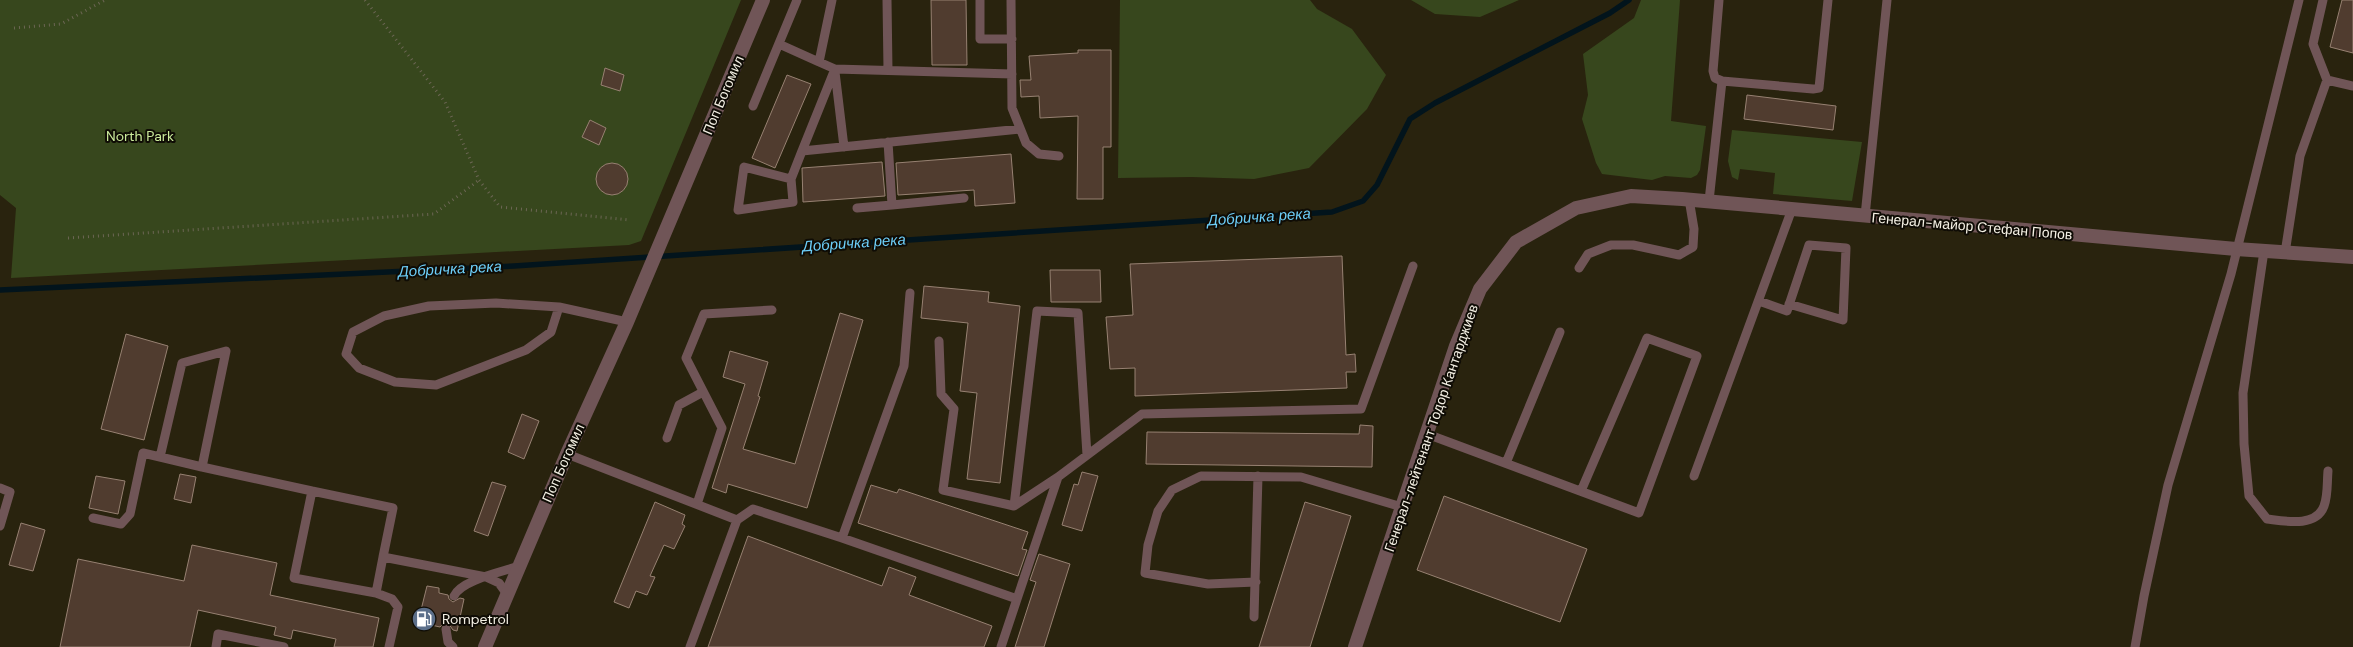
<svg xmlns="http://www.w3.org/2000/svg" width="2353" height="647" font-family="'DM Sans',sans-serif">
<rect width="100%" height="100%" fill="#29230e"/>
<path fill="#37471d" d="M0,0h741l-100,241 -12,4 -618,33 5,-70 -16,-13z
M1120,0h190l7,9 35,20 34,46 -19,34 -58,59 -55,11 -62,-2 -74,1z
M1411,0h108l-39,17 -45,-3z
M1641,0h39l-9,121 35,5 -6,44 -3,5 -6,3 -26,-2 -13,4 -50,-6 -6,-11 -14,-44 6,-24 -5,-41 51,-36z
M1732,130l130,12 -10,59 -79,-7 2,-21 -35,-4 -2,11 -6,-3 -4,-16z"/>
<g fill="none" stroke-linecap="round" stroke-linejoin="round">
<path stroke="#02141c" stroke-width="5.5" d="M0,290l514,-24 818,-54 31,-11 14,-16 33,-66 25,-16 175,-90 19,-13"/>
</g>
<path fill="#503c2f" stroke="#978172" d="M931,0h35l1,65h-35z
M2342,0h11v53l-23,-6z
M1078,50h33v97h-8v52h-26l1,-83 -38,2 -1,-22 -18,1 -1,-17h11l-2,-24 49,-3z
M605,68l19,7 -4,16 -19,-6z
M787,75l24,9 -36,84 -23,-10z
M1747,95l89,11 -3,24 -89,-11z
M590,120l16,8 -7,17 -17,-8z
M1011,154l4,49 -40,3 -1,-16 -76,5 -2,-32z
M882,162l3,34 -82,6 -1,-34z
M596 179a16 16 0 1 1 32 0a16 16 0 1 1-32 0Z
M1342,256l4,99 9,-1 1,18h-10l1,16 -212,8v-28l-25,1 -4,-52 27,-2 -3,-51z
M1050,270h50l1,32h-50z
M924,286l65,6 -1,10 32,4 -20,177 -33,-4 10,-86 -17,-2 8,-68 -47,-5z
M840,313l23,7 -56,188 -79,-24 -2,9 -14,-5 33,-104 -22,-7 7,-26 38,11 -10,34 2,1 -17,52 52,15z
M126,334l42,12 -24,94 -43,-11z
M522,414l17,7 -15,38 -16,-7z
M1360,425l13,1 -1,41 -226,-3 1,-32 212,2z
M1082,472l16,4 -16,55 -20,-6 12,-41 4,1z
M180,474l16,3 -5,26 -17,-4z
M96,476l29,5 -7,33 -29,-6z
M492,482l14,4 -18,50 -14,-5z
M871,485l26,8 2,-4 129,43 -6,17 5,1 -9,26 -160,-53z
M1444,496l143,53 -27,73 -143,-52z
M655,502l30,13 -3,9 3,2 -11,23 -10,-4 -14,31 5,1 -8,18 -11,-4 -7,17 -15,-6z
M1305,502l46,14 -41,131h-51z
M21,523l24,7 -12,41 -24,-6z
M748,536l134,50 7,-19 27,10 -7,18 83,31 -8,21h-276z
M192,545l85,18 -7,32 109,23 -6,29h-39l2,-8 -43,-9 -2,9 -17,-4 2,-8 -78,-17 -8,37h-130l18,-88 106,22z
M1039,554l31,10 -26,83h-29l21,-65 -6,-2z
M427,586l12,2v5l9,2 1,4 4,3 7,-4 4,1 -7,32 -4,-1 -5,-7 -5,1 -3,3 -22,-5z"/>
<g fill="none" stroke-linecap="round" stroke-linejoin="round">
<path stroke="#6c6654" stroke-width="3" stroke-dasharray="1 4" stroke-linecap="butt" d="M365,0l80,102 34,78 21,27 130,13
M14,28l47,-4 44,-24
M68,238l366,-24 45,-34"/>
<path stroke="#705557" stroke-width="9" d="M832,0l-13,62 16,7 177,5
M887,0l1,70
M980,0v39h32
M1011,0l1,108 14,35 13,11 20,2
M1719,0l-6,71 2,7 7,3
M2323,0l-10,44 14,36
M779,44l40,18
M835,69l-33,82 218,-22
M835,72l9,75
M753,106l44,-106
M888,142l4,63 72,-7
M791,179l-47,-12 -6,43 55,-8 -2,-23 11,-28
M1709,201l13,-120 91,8 6,-1 9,-88
M857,208l35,-3
M1865,216l22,-216
M2264,251l-21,142 1,51 5,52 18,23c17,2 49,9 57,-13 4,-10 3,-24 4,-35
M2285,253l15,-97 27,-76 26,6
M1579,268l9,-14 23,-9h22l46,10 14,-8 1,-18 -5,-30
M1759,301l28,10 22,-66 37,3 -3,72 -54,-16
M559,307l-8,25 -25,18 -90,35 -41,-3 -36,-14 -13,-14 7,-22 31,-16 45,-10 67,-3 63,4 68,15
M939,341l2,53 13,15 -11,81 71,16 23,-195 41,2 9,142
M1427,434l212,79 58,-157 -50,-18 -66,153
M667,438l12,-33 24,-13
M567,454l170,66 -47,127
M160,457l42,10
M1506,463l54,-131
M1694,476l98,-267
M0,488l10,4 -10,34
M312,491l81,17 -10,49
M697,504l25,-76 -36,-70 18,-44 68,-4
M1014,506l44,-29
M93,518l28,6 9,-10 13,-61 17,4 22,-94 44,-12 -24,116 110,24 -18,87 82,15 7,-36 103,20 13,6 8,11
M737,520l16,-11 89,29 62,-172 6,-73
M842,538l175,61 -16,48
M1256,582l-48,2 -63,-11 3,-28 10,-34 14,-21 29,-14 100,1 101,30
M376,593l16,6 6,8 -9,40
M454,596c7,-16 48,-24 65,-30
M1017,599l41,-122 84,-63 219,-5 52,-143
M1254,617l4,-141
M446,629l2,13 5,5
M216,647l2,-13 66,13
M2135,647l9,-51 24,-111 63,-211 68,-274"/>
<path stroke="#705557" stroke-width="14" d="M1355,647l101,-301 24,-57 36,-47 60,-34 55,-12 51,3 554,50 117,8"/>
<path stroke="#705557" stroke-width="14" d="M485,647l82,-193 60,-132 136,-322"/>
</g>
<defs>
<g id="fuel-disc" transform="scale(1.25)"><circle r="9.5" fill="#5c6f8a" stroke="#0f0c05"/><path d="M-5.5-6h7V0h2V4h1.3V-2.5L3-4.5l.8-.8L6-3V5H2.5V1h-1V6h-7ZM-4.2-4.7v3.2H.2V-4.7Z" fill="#fff"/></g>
</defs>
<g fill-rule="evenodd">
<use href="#fuel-disc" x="424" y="619"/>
</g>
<g text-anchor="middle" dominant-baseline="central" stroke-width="4" stroke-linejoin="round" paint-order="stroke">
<g font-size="14" fill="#f4f0e4" stroke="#0f0c05">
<text transform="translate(723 95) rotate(-67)">Поп Богомил</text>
<text transform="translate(1972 226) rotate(5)">Генерал-майор Стефан Попов</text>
<text transform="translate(1431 428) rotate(-71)">Генерал-лейтенант Тодор Кантарджиев</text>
<text transform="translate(563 463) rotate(-66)">Поп Богомил</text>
</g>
<g font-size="14" fill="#ccec9c" stroke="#0f0c05">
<text x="140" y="136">North Park</text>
</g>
<g font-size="14" fill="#f4f0e4" stroke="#0f0c05" text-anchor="start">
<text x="442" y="619">Rompetrol</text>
</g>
<g font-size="15" font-style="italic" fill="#6dcef8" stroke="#0f0c05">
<text transform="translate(1259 217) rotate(-4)">Добричка река</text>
<text transform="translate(854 243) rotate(-4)">Добричка река</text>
<text transform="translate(450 269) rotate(-3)">Добричка река</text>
</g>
</g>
</svg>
